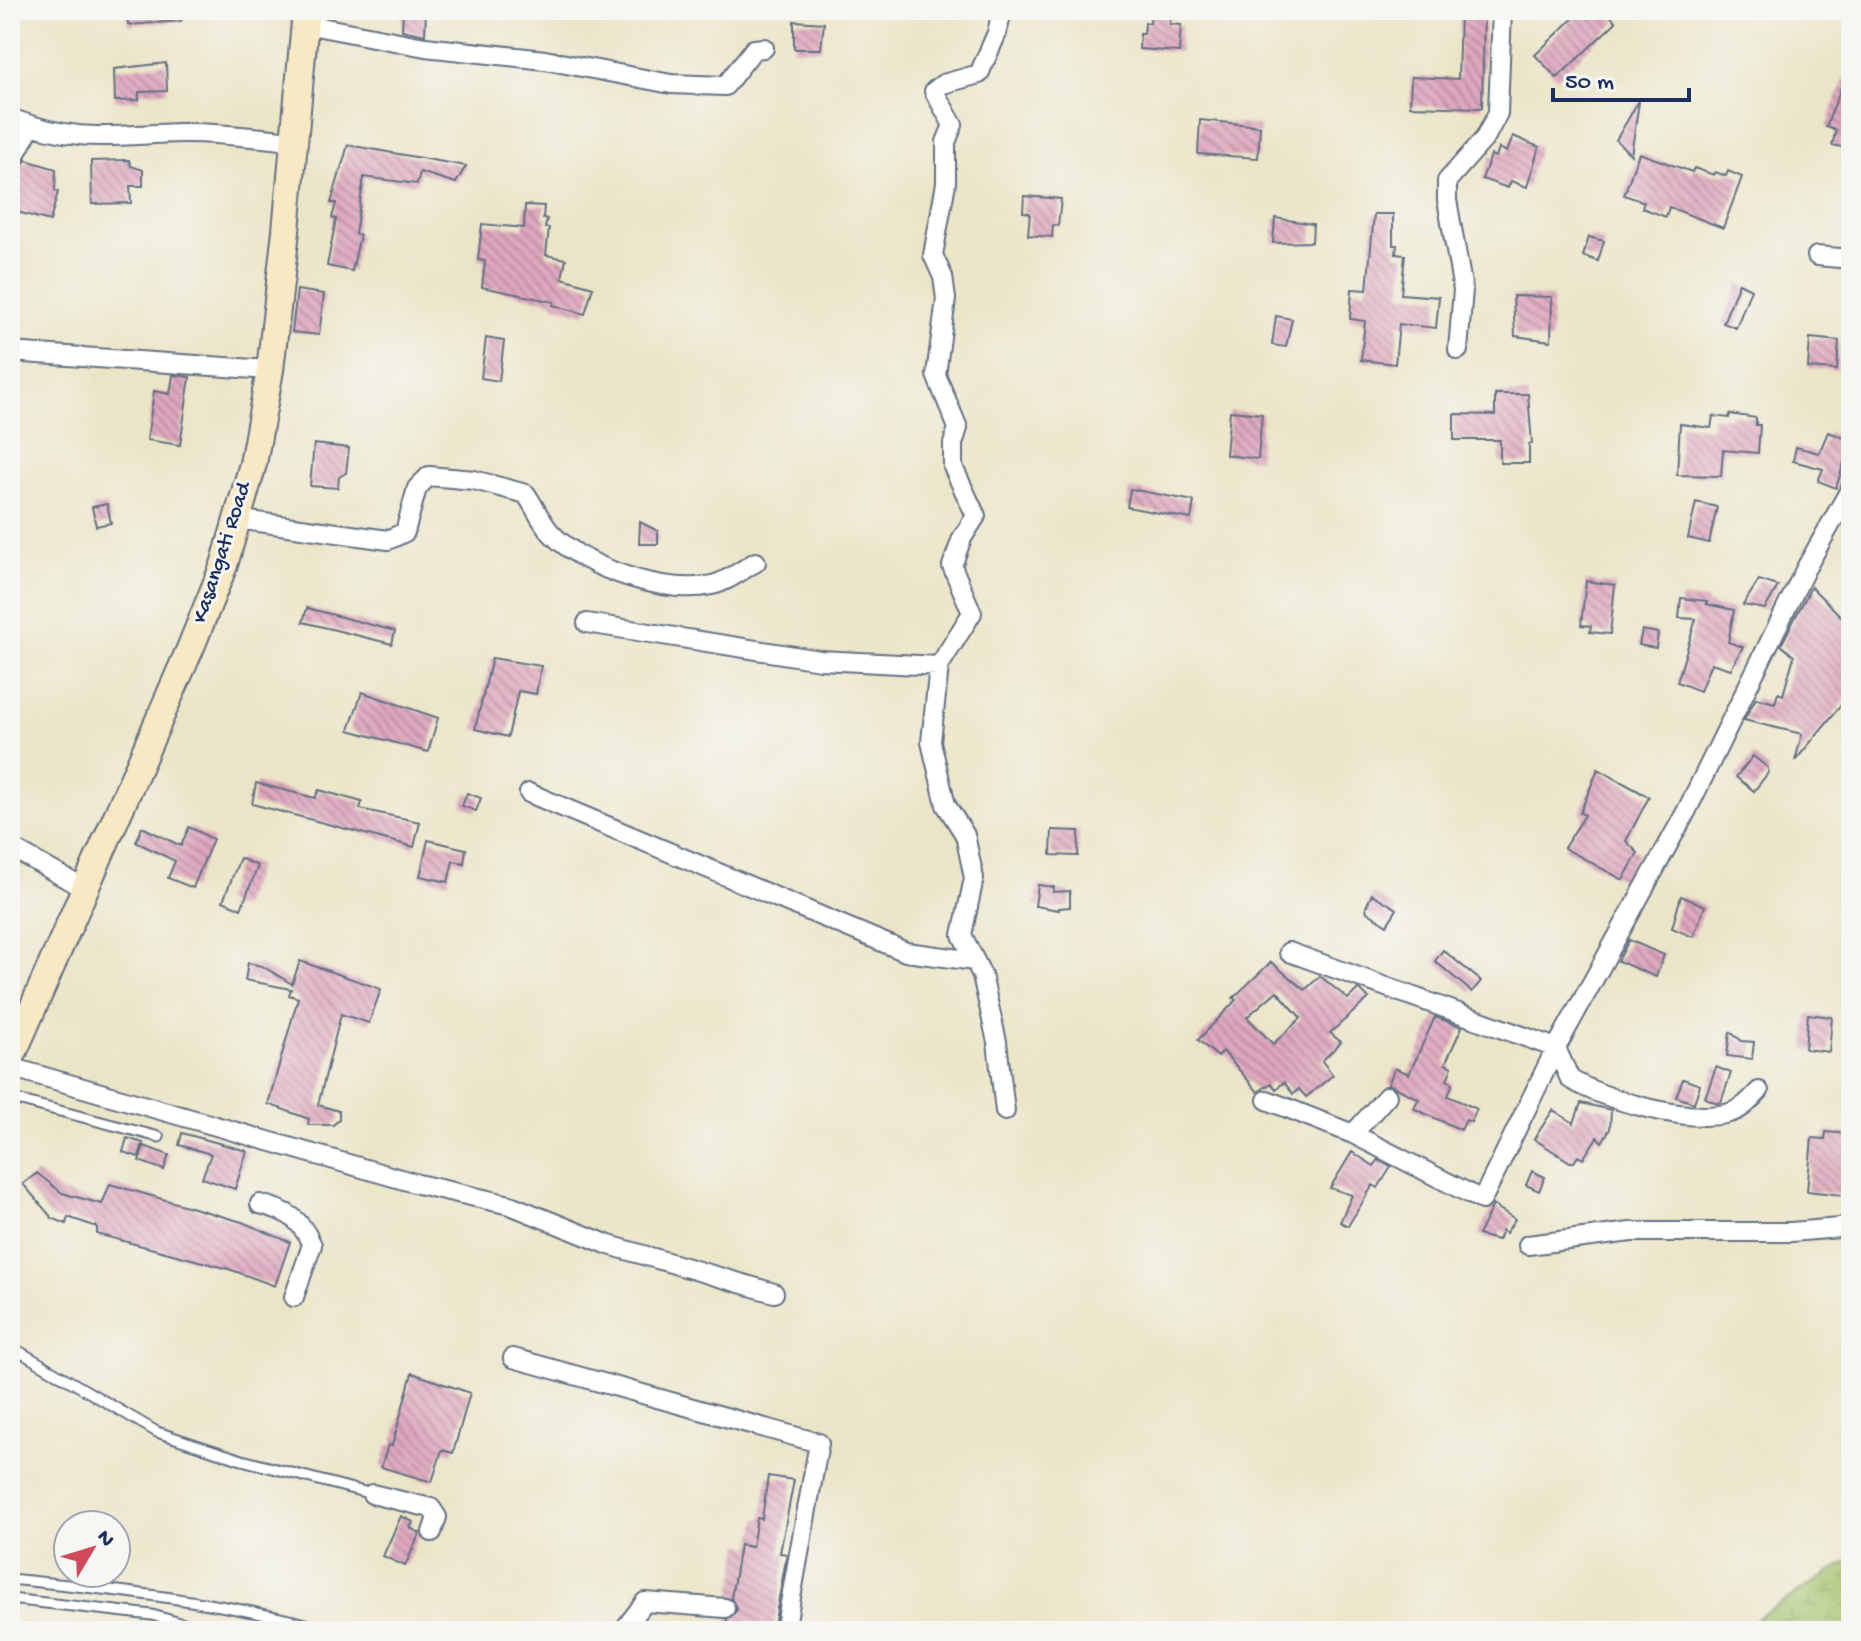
<svg xmlns="http://www.w3.org/2000/svg" width="1861" height="1641" font-family="'Gochi Hand',sans-serif">
<defs>
<pattern id="wetland-marsh" width="20" height="14" patternUnits="userSpaceOnUse" patternTransform="scale(2)"><rect width="20" height="14" fill="#a1bf66"/><path d="M1 5h8M5 5V1M11 12h8M15 12V8" fill="none" stroke="#829c57"/></pattern>
<pattern id="building-back-hatch" width="6" height="6" patternUnits="userSpaceOnUse" patternTransform="scale(2)"><rect width="6" height="6" fill="#dea7bd"/><path d="M-1 5l2 2M0 0l6 6M5-1l2 2" fill="none" stroke="#b3889d"/></pattern>
</defs>
<rect width="100%" height="100%" fill="#f6f6f2"/>
<filter id="ink" filterUnits="userSpaceOnUse"><feTurbulence type="fractalNoise" baseFrequency=".0125" numOctaves="2"/><feDisplacementMap in="SourceGraphic" scale="16" xChannelSelector="R" yChannelSelector="G"/><feConvolveMatrix kernelMatrix="1 2 1 2 8 2 1 2 1" color-interpolation-filters="sRGB"/></filter>
<filter id="wash" filterUnits="userSpaceOnUse"><feTurbulence type="fractalNoise" baseFrequency=".006" numOctaves="4" result="noise"/><feDisplacementMap in="SourceGraphic" scale="32" xChannelSelector="R" yChannelSelector="G"/><feGaussianBlur stdDeviation="1.8" result="paint"/><feColorMatrix in="noise" values="0 0 0 0 0 0 0 0 0 0 0 0 0 0 0 0 0 1.4 0 .05"/><feComposite in="paint" operator="in"/></filter>
<g filter="url(#wash)">
<rect width="100%" height="100%" fill="#ebe5c8"/>
<path fill="url(#wetland-marsh)" stroke="#5e7762" stroke-width="2" d="M1851,1559v72h-114z"/>
<g id="blocks">
<path fill="url(#building-back-hatch)" fill-rule="evenodd" d="M127,10h54v11l-53,4z
M403,10h23l-1,25 -23,-5z
M1151,10l19,1v13l11,1 -2,27 -40,-3 1,-15h4l1,-11h5z
M1582,10h23l11,12 -59,56 -22,-23z
M1460,13h24l-2,95 -72,-2 1,-29 47,2z
M794,21l30,2 -3,26h-27z
M1851,61v88l-19,-4 4,-15 -10,-3z
M166,63l1,28 -28,1v8l-24,1 -1,-32z
M1638,102h1l-8,53 -15,-15z
M1200,120l60,6 -2,32 -60,-4z
M1513,136l26,11 -12,40 -16,-6 -3,7 -26,-9 9,-24 5,2 3,-9 8,4z
M348,145l118,21 -10,17 -36,-11 -3,12 -53,-7 -9,57 5,1 -8,36 -25,-5 9,-47 -4,-1 4,-15h-5z
M1639,153l53,19 2,-4 20,7 1,-3 11,4 2,-5 14,6 -19,51 -54,-21 -3,10 -24,-9 2,-6 -20,-7z
M26,160l30,9 -1,22 3,1 -8,29 -40,-11 6,-36z
M129,160l2,6 12,4v16h-13l1,17 -39,1 -1,-43z
M1024,196l37,3 -3,27 -5,-1 -1,12 -24,-2 2,-22 -7,-1z
M525,205l19,1 -1,12 4,1 -2,9h4l-3,27 20,4 -4,19 31,9 -8,27 -32,-9 1,-3 -72,-15 3,-26 -7,-1 4,-36 42,4z
M1374,214h19v31h4l-1,9 9,1 -4,39 38,3 -3,31 -37,-4 -4,40 -34,-4 4,-39 -15,-2 2,-30 15,1z
M1275,218l38,6 -1,18 -39,1z
M1589,237l15,4 -6,20 -15,-5z
M1739,283l12,6 -15,39 -13,-5z
M297,290l27,4 -5,41 -27,-3z
M1513,296l39,1 -1,44 -36,-5z
M1276,316l16,3 -6,28 -14,-2z
M486,338l18,3 -5,40 -18,-3z
M1810,338l29,3 -2,29 -29,-2z
M173,375l17,2 -10,68 -33,-5 7,-49 16,3z
M1495,394h33l4,50h-3v19h-29v-23h-46v-26l41,1z
M1230,411l32,3 -4,45 -32,-4z
M1730,414l26,4v7h4l-2,28 -35,-3 -2,26 -44,-1 3,-51 31,4 2,-12 16,2z
M1828,432l23,8 -15,48 -18,-7 5,-12 -30,-8 3,-14 23,6z
M314,444l35,4 -3,25 -7,4 -1,11 -28,-2z
M1130,489l64,12 -3,18 -64,-12z
M1696,502l21,5 -8,36 -21,-5z
M107,504l4,19 -15,3 -4,-19z
M640,522l18,9v13h-19z
M1759,580l19,6 -13,23 -22,-4z
M1586,581l29,4 -5,49 -20,-2 1,-6 -10,-1z
M1811,587l40,39v67l-56,68 7,-27 -58,-14 12,-22 19,5 3,-10 5,2 11,-39 -13,-11z
M1681,598l26,3 -1,3 28,6 -6,32 15,5 -12,22 -20,-6 -11,28 -23,-9 19,-63 -17,-1z
M307,608l88,23 -3,13 -89,-22z
M1642,630l16,3 -2,15 -17,-3z
M492,658l49,8 -5,28 -18,-3 -10,46 -33,-8z
M362,692l76,26 -10,34 -79,-22z
M1753,756l15,12v5l-14,18 -18,-14z
M1598,769l51,28 -23,44 12,12 -15,27 -59,-32 21,-33 -5,-2z
M256,783l59,15 4,-8 43,12 -2,7 60,13 -6,25 -162,-43z
M467,793l14,5 -5,13 -14,-5z
M142,827l39,19 8,-19 24,12 -20,49 -25,-10 7,-17 -39,-19z
M1052,830l27,1 -1,25 -27,-1z
M428,840l38,9 -2,14 -11,-2 -5,21 -28,-6z
M240,858l18,8 -17,43 -18,-8z
M1038,885l16,2 -1,5 17,-1v16l-11,1v2l-24,-4z
M1372,894l25,15 -10,16 -20,-13 -1,-5z
M1681,896l24,10 -12,31 -21,-9z
M1629,940l35,15 -8,22 -38,-16z
M1443,950l38,31 -9,11 -37,-31z
M300,961l81,28 -12,34 -28,-9 -23,91 21,6v9l-6,5h-25l1,-6 -41,-15 30,-106 -9,-3 2,-6 -46,-9 3,-17 14,3 30,18z
M1271,962l34,28 15,-14 28,23 10,-10 11,9 -39,35 11,9 -19,19 11,14 -27,22 -7,-8 -6,5 -9,-12 -8,7 -5,-6 -13,9 -35,-41 -5,6 -20,-17 38,-40 -3,-2zM1277,991l24,27 -28,26 -26,-27z
M1808,1014l24,3 -3,35 -24,-3z
M1435,1017l27,10 -17,37 7,3 -5,13 6,3 -5,13 29,13 -6,13 -5,-2 -5,10 -48,-22 6,-9 -31,-15 7,-16 14,6z
M1730,1032l12,9 12,1 -2,17 -25,-3z
M1716,1067l15,6 -10,29 -4,1 -12,-5z
M1683,1079l17,6 -6,18 -18,-6z
M1581,1103l30,7 -1,19 -8,13 -5,-5 -14,22 -5,-3 -4,6h-4l-36,-23 19,-29 21,13z
M1826,1132l23,2 2,62 -44,-5 5,-53 13,1z
M182,1133l65,18 -12,38 -33,-11 9,-24 -32,-9z
M127,1138l16,5 -4,14 -16,-5z
M144,1146l25,9 -5,15 -25,-9z
M1352,1152l22,14 4,-6 13,7 -13,21 -5,-3 -25,41 -8,-4 12,-27 -22,-7z
M1532,1171l13,6 -6,14 -13,-6z
M37,1173l25,20 40,11 8,-20 132,38 48,20 -15,44 -46,-17 -132,-35v-7l-29,-10 -2,7 -14,-6 -29,-34z
M1493,1205l22,14 -9,14 -4,-3 -4,10 -20,-5z
M412,1373l58,20 -17,60 -11,-3 -10,32 -51,-15 7,-22 4,1z
M768,1476l26,4 -14,73 7,1 -14,77h-48l2,-12 10,-9 -6,-12 9,-53 12,2 5,-29 5,1z
M401,1516l12,6 -3,6 10,5 -15,33 -22,-10z"/>
</g>
</g>
<g filter="url(#ink)">
<use href="#blocks" fill-opacity="0" stroke="#646f83" stroke-width="2"/>
<g fill="none" stroke-linecap="round" stroke-linejoin="round">
<g stroke="#646f83" stroke-width="13">
<path id="lane" d="M10,1008l16,9
M10,1098l149,39
M10,1346l147,86 85,28 130,34
M10,1579c109,11 217,23 323,52
M10,1599l142,16 56,16"/>
</g>
<g stroke="#646f83" stroke-width="22">
<path id="street" d="M1002,10l-5,23 -18,41 -36,10 -9,7 19,34 -7,17v41l-13,72 10,22 3,22 -10,76 22,53 -5,16v23l23,49 -14,22 -10,28 20,47 -33,53 -8,76 15,63 19,30 9,43 -12,57 20,40 15,67 8,69
M305,24l120,23 120,13 126,24 54,2 29,-37 10,-1
M10,118c70,26 100,17 171,15 37,-1 75,5 112,8
M10,164l21,-38
M1817,256l34,3
M1458,350l5,-60 -16,-90v-19l38,-43 13,-25 4,-103
M10,352l260,18
M236,519l152,21 17,-8 12,-44 12,-12 45,4 52,14c9,13 16,30 27,41 34,34 112,60 159,50 15,-3 31,-16 44,-23
M587,623l233,37 119,6
M529,793l377,159 69,9
M10,847l73,41
M1289,952l267,96 14,31c34,21 119,45 159,34 13,-3 21,-13 30,-22
M10,1067l408,117 92,21 99,40 165,48
M1267,1100l86,34 34,-38
M1353,1134l129,66 74,-152 130,-236 120,-244 45,-80
M260,1204c28,7 40,14 52,41l-18,52
M1528,1245l103,-13h160l60,-5
M513,1358l306,85 -34,188
M372,1494l59,14 6,9 -5,15
M623,1631l22,-29 80,6"/>
</g>
<g stroke="#646f83" stroke-width="30">
<path id="secondary" d="M10,1060l180,-411 34,-84 29,-101 17,-94 16,-139 20,-221"/>
</g>
<use href="#lane" stroke="#fff" stroke-width="9"/>
<use href="#street" stroke="#fff" stroke-width="18"/>
<use href="#secondary" stroke="#f8e8c3" stroke-width="26"/>
</g>
</g>
<g text-anchor="middle" dominant-baseline="central" stroke-width="6" stroke-linejoin="round" paint-order="stroke">
<g font-size="22" fill="#1b2f5e" stroke="#f6f6f2">
<text transform="translate(223 553) rotate(-72)">Kasangati Road</text>
</g>
</g>
<rect width="1861" height="1641" fill="none" stroke="#f6f6f2" stroke-width="40"/>
<g transform="translate(92 1549) rotate(52)"><circle r="38" fill="#f6f6f2" stroke="#9ea6b7" stroke-width="2"/>
<path d="M0-6L14 30L0 20L-14 30Z" fill="#d1495b"/>
<text y="-12" font-size="22" font-weight="bold" text-anchor="middle" fill="#1b2f5e">N</text>
</g>
<path d="M1553 88v12h136v-12" fill="none" stroke="#1b2f5e" stroke-width="4"/>
<text x="1565" y="88" font-size="24" fill="#1b2f5e" stroke="#f6f6f2" stroke-width="6" paint-order="stroke">50 m</text>
</svg>
